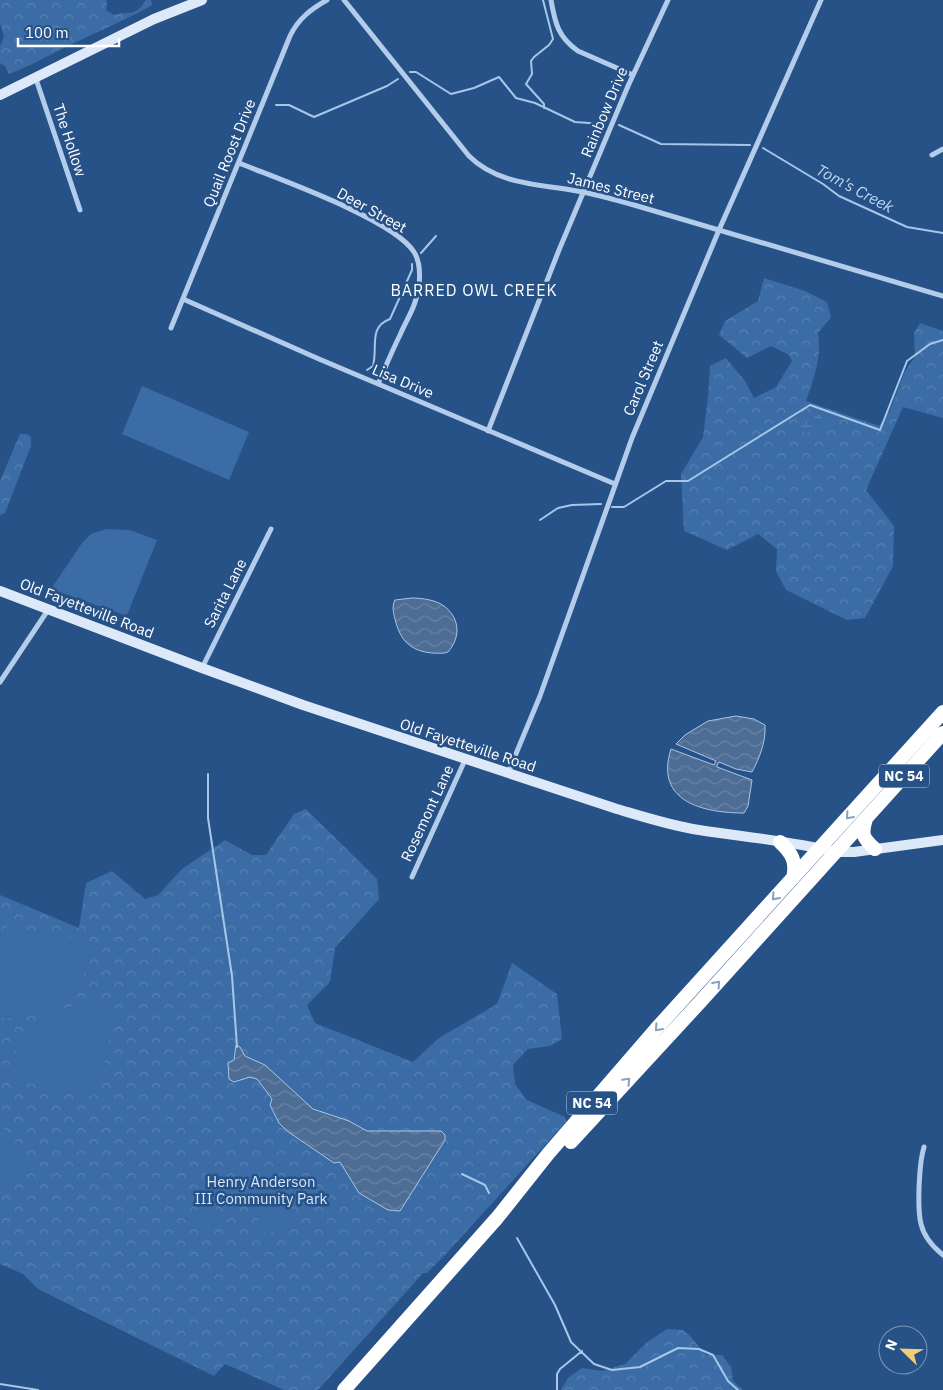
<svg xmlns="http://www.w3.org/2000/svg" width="943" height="1390" font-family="'IBM Plex Sans',sans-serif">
<defs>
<pattern id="forest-crowns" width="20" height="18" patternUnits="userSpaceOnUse" patternTransform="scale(1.25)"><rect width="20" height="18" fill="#3b6ca5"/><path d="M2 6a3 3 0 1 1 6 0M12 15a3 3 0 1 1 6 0" fill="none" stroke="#5882b2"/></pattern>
<pattern id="wetland-marsh" width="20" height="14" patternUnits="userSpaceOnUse" patternTransform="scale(1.25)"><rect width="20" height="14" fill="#3b6ca5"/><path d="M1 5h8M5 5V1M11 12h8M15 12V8" fill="none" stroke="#5882b2"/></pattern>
<pattern id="water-waves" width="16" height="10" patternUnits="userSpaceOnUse" patternTransform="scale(1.25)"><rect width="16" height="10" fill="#4e6d94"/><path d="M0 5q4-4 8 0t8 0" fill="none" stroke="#6983a4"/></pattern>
</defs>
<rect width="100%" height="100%" fill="#265288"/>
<path fill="url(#forest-crowns)" d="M0,0h106l1,2 -1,8 8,5c9,-4 17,1 25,-6 3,-2 4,-6 7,-9h5l1,5c-26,15 -53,26 -80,39 -21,10 -41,22 -63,30l-4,-8 -5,-3v-17l4,-9 -4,-14z
M764,278l41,13 22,11 4,15 -13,16c4,24 -4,45 -12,68l73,25 11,-16 15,-39 10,-14 -1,-24 6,-10 23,8v87l-40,-11 -37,83 28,36 -1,40 -28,52 -18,2 -61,-30 -10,-19 1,-22 -19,-15 -31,16 -43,-19 -3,-57 22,-37 5,-40 2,-31 16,-8 19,23 9,17 22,-11 16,-26 -3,-6 -18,-9 -24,12 -28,-23 6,-14 33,-20z
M20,434h6l5,3v9l-26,67 -5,2v-34z
M306,809l71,70 2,20 -44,49 -5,34 -23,23 8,18 98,39 26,-24 58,-34 15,-41 45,31 5,45 -12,7 -22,3 -15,16 2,19 12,16 38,17 1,5 -120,132 -19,19h-4l-105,117h-34l-59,-26 -11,12 -176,-87 -15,-15 -23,-10v-369l79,33 7,-45 26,-12 33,28 13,-4 24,-26 43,-29 27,15h14l28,-41z
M667,1329l16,1 6,5 17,20h16l9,12 2,14 10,9h-182l7,-12 14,-10 20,3 23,-7 21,-21z"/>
<path fill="url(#wetland-marsh)" d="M809,413l11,2 5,8 -7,8 -19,2 -5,-6 6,-8z"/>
<path fill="#3b6ca5" d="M142,386l107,46 -20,48 -107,-46z
M106,529l24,1 27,10 -29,73 -4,2 -73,-26 31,-46 9,-9z
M7,926l86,16c-2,9 -4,18 -7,26 -14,35 -51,51 -86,50v-82l1,-5z
M96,1003l19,3 -16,86 -6,4 -86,-17c11,-48 39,-74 89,-76z
M0,1123l32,41 -2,7 -30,20z
M279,1186l17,33 -30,15 -17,-32z
M212,1198l9,25 -17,6 -9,-25z"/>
<path fill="url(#water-waves)" stroke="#a7c7e9" d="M412,598c10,0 24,2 32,8 16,12 17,31 4,46 -5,2 -10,1 -16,1 -22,-2 -32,-13 -37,-34 -2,-8 -3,-12 0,-19z
M736,716l18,3 11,6c1,16 -5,32 -13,47l-16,-3 -17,-7 -2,3v2l35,13 -4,26 -4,7c-40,0 -90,-11 -73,-64l43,16 2,-4 -40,-17 9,-9 23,-14z
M236,1045l4,2 5,9 20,9 48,44 36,12 18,10h74l4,4v5l-45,71 -12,-1 -29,-17 -19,-31 -6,1 -47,-32 -8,-8 -9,-18 2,-6 -15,-20 -7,-2 -16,5 -5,-3 -1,-16 6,-3z"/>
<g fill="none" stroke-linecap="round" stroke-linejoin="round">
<path stroke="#a7c7e9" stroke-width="2" d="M543,0l10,39 -4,6 -15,12 -3,4 1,13 -6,10 18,20v4
M410,72h6l35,22 23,-6 25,-11 17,21 19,5 40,19 28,2
M276,105h13l25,12 73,-31 11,-7
M619,125l42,19 89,1
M763,148l60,36 16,12 68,31 36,6
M421,253l15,-17
M367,370l6,-4c5,-19 -5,-39 17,-47l22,-49v-6
M612,507h12l42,-26h22l122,-76 70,25 27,-69 23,-17 13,-4
M540,520l18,-12 14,-3 29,-1
M208,774v44l24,158 5,71
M462,1174l23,11 4,8
M517,1238l38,67 16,37 23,22 18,6 28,-3 38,-19 21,1 14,6 15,26 10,9
M0,1384l38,6
M557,1390v-16l3,-5 22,-18"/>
<path stroke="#b3cce9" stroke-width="5" d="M344,0l125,156c29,29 71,28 108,35 19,3 38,9 57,14l309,91
M551,0c4,23 7,37 27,51l55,24
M36,79l44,131
M932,155l11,-6
M239,163c39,16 154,56 175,89 6,9 6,24 5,34 -2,18 -12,33 -19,49 -8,16 -15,33 -22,49
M183,299l136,60 296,125
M171,328l119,-292c8,-17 21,-27 37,-36
M488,431l71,-181 69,-164 40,-86
M202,668l69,-139
M0,682l48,-72
M508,773l32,-77 92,-258 87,-208 102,-230
M412,877l53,-117
M924,1147c-5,16 -7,61 -3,77 3,13 12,23 22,31"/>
<path stroke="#dde9f8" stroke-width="10" d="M0,95l154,-76 48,-19
M0,591l202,77 101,37 314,104c27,8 55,17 82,21 46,7 92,11 137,22h18l89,-12"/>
<path stroke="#fff" stroke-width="14" d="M866,819c-5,16 -3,19 9,30
M780,842c12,11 17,20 13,36
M571,1142l130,-141 242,-268
M344,1390l153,-172 51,-64 108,-125 287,-317"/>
</g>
<defs><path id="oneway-chevron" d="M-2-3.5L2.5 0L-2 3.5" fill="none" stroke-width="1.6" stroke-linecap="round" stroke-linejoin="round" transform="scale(1.25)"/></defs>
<g stroke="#88a0be">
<use href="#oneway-chevron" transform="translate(849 816) rotate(132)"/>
<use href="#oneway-chevron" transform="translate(775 897) rotate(132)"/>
<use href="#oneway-chevron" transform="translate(717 984) rotate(-48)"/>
<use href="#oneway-chevron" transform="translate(658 1028) rotate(132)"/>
<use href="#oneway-chevron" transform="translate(627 1081) rotate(-47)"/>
</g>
<g text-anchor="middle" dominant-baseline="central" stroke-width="5" stroke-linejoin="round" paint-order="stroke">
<g fill="#265288" stroke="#becbdb" stroke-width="1">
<rect x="879" y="764.5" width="50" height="23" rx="4"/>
<rect x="567" y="1091.5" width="50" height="23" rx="4"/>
</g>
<g font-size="14" font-weight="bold" fill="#fff">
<text x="904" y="776">NC 54</text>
<text x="592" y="1103">NC 54</text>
</g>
<g font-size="15" fill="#fff" stroke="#265288">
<text transform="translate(604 112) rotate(-67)">Rainbow Drive</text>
<text transform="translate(70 140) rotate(72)">The Hollow</text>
<text transform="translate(229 153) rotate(-68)">Quail Roost Drive</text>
<text transform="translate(611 188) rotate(14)">James Street</text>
<text transform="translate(372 210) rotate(29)">Deer Street</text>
<text transform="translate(643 378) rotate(-67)">Carol Street</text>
<text transform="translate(403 381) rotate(23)">Lisa Drive</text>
<text transform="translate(225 593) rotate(-63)">Sarita Lane</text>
<text transform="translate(87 608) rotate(21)">Old Fayetteville Road</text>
<text transform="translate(468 745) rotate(18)">Old Fayetteville Road</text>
<text transform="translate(427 813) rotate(-65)">Rosemont Lane</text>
</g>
<g font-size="15" fill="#d7e6f7" stroke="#265288">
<text x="261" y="1181">Henry Anderson<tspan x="261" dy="17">III Community Park</tspan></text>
</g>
<g font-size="16" font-style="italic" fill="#bed6f0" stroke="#265288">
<text transform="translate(855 188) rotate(28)">Tom's Creek</text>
</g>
<g font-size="16" letter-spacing="1" fill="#fff" stroke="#265288">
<text x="474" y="290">BARRED OWL CREEK</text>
</g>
</g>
<g transform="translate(903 1350) rotate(293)"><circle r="24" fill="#265288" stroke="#7d97b8"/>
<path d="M0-4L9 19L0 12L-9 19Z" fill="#f2cd78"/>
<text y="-8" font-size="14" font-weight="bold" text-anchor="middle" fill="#ffffff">N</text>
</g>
<path d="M18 38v8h101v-8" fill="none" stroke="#ffffff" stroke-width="2.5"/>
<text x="25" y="38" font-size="15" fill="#ffffff" stroke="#265288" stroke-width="4" paint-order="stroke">100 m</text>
</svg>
